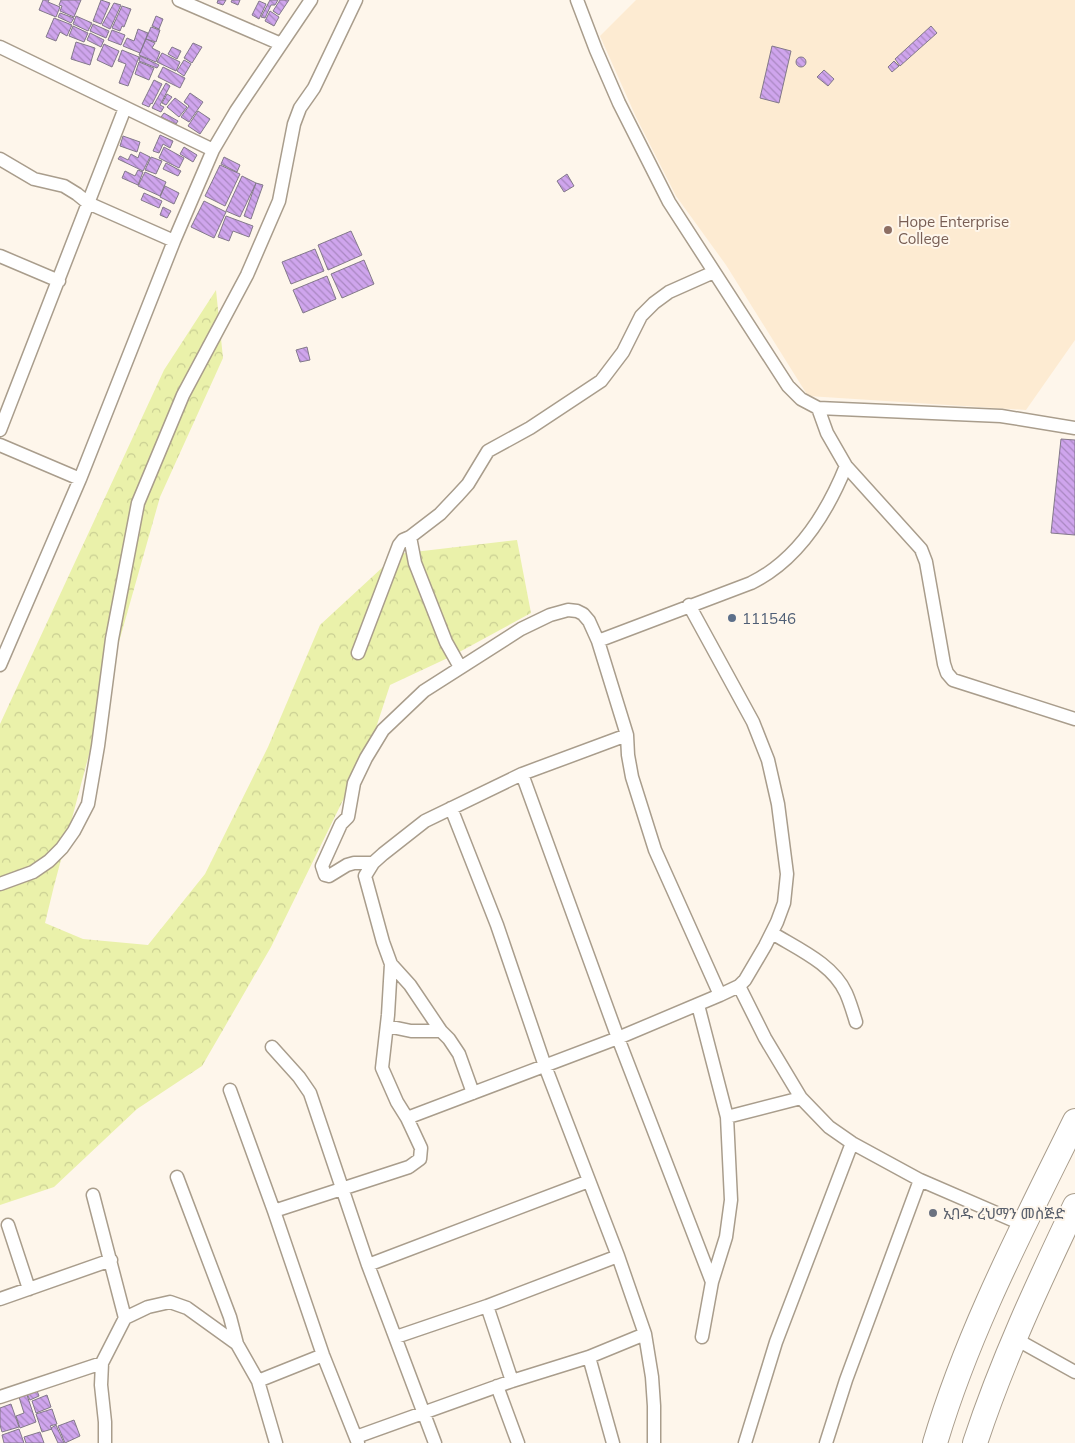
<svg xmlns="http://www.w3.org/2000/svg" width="1075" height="1443" font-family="Mulish,'Noto Sans Ethiopic',sans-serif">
<defs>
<pattern id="forest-crowns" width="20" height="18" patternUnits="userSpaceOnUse" patternTransform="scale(1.25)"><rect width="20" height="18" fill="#eaf1aa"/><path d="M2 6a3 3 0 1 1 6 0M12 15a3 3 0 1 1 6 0" fill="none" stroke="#cacf93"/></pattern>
<pattern id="building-back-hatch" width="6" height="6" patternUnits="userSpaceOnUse" patternTransform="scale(1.25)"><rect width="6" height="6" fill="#cfa5ed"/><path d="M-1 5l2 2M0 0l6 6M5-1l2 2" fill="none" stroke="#a987c1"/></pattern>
</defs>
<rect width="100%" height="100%" fill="#fef6eb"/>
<path fill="#fdebd2" d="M636,0h439v340l-49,70 -218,-14 -82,-131 -50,-69 -40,-79 -36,-81z"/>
<path fill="url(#forest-crowns)" d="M216,290l7,68 -63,139 -43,152 -63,237 -9,37 38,16 65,6 57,-71 63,-127 52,-122 77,-71 120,-14 14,73 -79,43 -62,29 -19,58 -100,204 -69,119 -65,43 -83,78 -54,18v-481l164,-354z"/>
<path fill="url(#building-back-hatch)" stroke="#83798a" d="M43,0h6l-1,2 12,5 -4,10 -17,-7z
M61,0h20l-7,17 -14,-6 2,-5 -3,-1z
M101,0l9,3 -9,21 -8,-3z
M218,0h8l-3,5 -6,-2z
M232,0h8l-2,5 -7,-3z
M270,0h8l-3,5h-4l-6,13 -4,-1z
M280,0h9l-10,15 -6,-4z
M259,1l7,3 -7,15 -7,-4z
M114,3l7,2 -11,24 -8,-4z
M122,6l9,3 -7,18 -2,-1 -2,5 -8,-3z
M270,11l9,6 -5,9 -9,-5z
M60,13l14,5 -3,5 -13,-6z
M76,16l16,7 -4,8 -15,-7z
M156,16l7,3 -4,10 -7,-3z
M54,18l18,7 -5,11 -7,-4 -4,9 -10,-4z
M93,24l16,7 -3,7 -16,-7z
M73,26l15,7 -4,9 -15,-6z
M931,26l6,7 -37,33 -5,-7z
M151,27l9,3 -4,12 -10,-3z
M138,29l10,4 -8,20 -17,-7 4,-8 7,3z
M112,30l13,5 -4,10 -13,-5z
M90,33l14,7 -3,7 -14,-7z
M146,39l9,4 -3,5 8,4 -4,10 -17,-7z
M76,42l19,6 -5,17 -19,-6z
M193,43l9,4 -10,16 -8,-5z
M104,44l15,7 -7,16 -15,-7z
M772,46l19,5 -12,52 -19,-5z
M172,47l9,4 -4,8 -9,-5z
M122,50l17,7 -11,29 -9,-3 7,-19 -8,-3z
M162,53l18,9 -4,9 -19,-9z
M140,56l19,9 -2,3 -18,-7z
M796 62a5 5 0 1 1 10 0a5 5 0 1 1-10 0Z
M184,60l7,4 -7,12 -7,-5z
M894,61l5,5 -7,6 -4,-5z
M139,62l15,6 -5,12 -14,-6z
M163,67l22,11 -5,10 -22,-11z
M824,70l10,9 -6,7 -11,-9z
M154,80l8,4 -10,20 -1,-1 -2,4 -7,-3z
M166,83l4,3 -10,19 4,2 -3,5 -9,-4z
M190,93l13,9 -14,20 -8,-5 8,-11 -5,-4z
M167,94l5,3 -6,8 -4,-2z
M175,98l12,9 -8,10 -12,-10z
M198,111l12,8 -10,15 -12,-8z
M164,113l14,8 -2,3 -15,-7z
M160,135l13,6 -3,7 -7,-4 -4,9 -6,-2z
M123,136l17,6 -3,10 -17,-6z
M164,147l20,11 -5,10 -20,-10z
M184,147l13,8 -4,7 -13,-8z
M140,152l10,5 -7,14 -25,-12 2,-3 8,4 3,-6 7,4z
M151,157l11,4 -6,13 -11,-4z
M224,157l16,8 -3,7 -16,-8z
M166,163l15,8 -3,5 -15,-7z
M220,165l20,9 -15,32 -20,-10z
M138,170l5,2 -5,13 -16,-7 3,-7 10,5z
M145,172l21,10 -6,14 -22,-10z
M567,174l7,12 -10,6 -7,-11z
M242,176l14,7 -16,34 -14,-6z
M256,183l7,2 -12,34 -7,-3z
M165,186l14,7 -5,11 -14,-7z
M144,193l18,8 -3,7 -18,-8z
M204,201l22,11 -12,26 -23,-11z
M163,207l8,4 -4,7 -7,-3z
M226,216l27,10 -4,11 -16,-6 -4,10 -11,-4z
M351,231l11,24 -34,15 -10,-25z
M315,249l9,22 -33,13 -9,-22z
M364,260l10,24 -32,14 -11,-24z
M327,276l9,23 -33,14 -10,-23z
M307,347l3,13 -10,2 -4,-12z
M1061,439l14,1v95l-24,-2z
M36,1388l3,8 -9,4 -4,-8z
M27,1395l9,27 -16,6 -4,-12 8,-3 -5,-16z
M47,1395l4,12 -15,6 -4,-12z
M11,1404l8,23 -17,5 -2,-7v-17z
M52,1409l5,15 -7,2 2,3 -10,3 -6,-18z
M74,1420l6,16 -15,7 -7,-17z
M56,1425l8,18h-6l-7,-15z
M19,1429l5,14h-20l-2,-8z
M40,1432l4,11h-18l-2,-6z"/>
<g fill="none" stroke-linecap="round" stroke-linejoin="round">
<g stroke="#a99d8c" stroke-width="15">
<path id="street" d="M179,0l102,44
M577,0l19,50 23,53 50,99 119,184 13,13 17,9 183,8 74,12
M0,47l213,103
M0,159l34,20 30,7 13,8 11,9 86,38
M0,256l59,25
M818,408l9,25 19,33 75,83 5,13 18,102 3,9 6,7 122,39
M0,430l125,-322
M0,445l80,34
M410,537l5,26 31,79 14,25
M598,641l153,-58c47,-23 76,-70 95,-117
M358,653l41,-108 4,-5 7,-3 30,-23 18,-19 10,-11 20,-33 42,-23 71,-47 22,-29 18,-36 13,-13 15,-11 45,-20
M0,665l80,-186 94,-238 39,-91 23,-39 75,-111
M522,774l96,264 94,244
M451,808l46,117 48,141 73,190 27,78 7,43 2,29v37
M373,863h-19l-7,2 -18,11 -4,-1 -3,-9 19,-42 7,-7 6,-34 12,-25 17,-28 41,-39 97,-62 29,-14 18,-5 9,1 6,3 6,7 9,20 29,94 1,20 4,22 23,73 65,145
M0,884l33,-12 16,-11 13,-13 12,-17 14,-27 10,-58 14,-107 26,-136 45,-108 64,-120 32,-74 15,-77 6,-16 14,-20 42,-88
M772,933c26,16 61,31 74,60 4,9 7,19 10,29
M391,964l19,21 31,46 8,8 10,15 14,39
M739,986l26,52 36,60 28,29 23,16 68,37 104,45
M698,1005l29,112 4,83 -5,37 -14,45 -10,55
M387,1026l24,5h30
M272,1047l27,30 11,16 58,172 67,178
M230,1090l44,121 49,144 35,88
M727,1117l74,-19
M407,1118l211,-80 102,-43 19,-9 6,-6 20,-34 12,-24 7,-19 3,-29 -9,-70 -10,-44 -15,-38 -64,-117
M177,1177l53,140 7,27 21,37 18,62
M93,1195l32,123
M274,1211l135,-44 11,-8 1,-11 -14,-30 -10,-16 -15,-34 6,-53 3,-51 -8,-22 -18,-66 8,-13 10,-9 42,-33 97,-47 105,-39
M8,1225l21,64
M368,1265l221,-84
M0,1299l111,-39
M487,1306l25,75
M396,1337l91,-31 131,-50
M1014,1338l61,34
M589,1357l24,86
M258,1381l65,-26
M497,1386l21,57
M0,1397l102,-34
M356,1437l156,-56 77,-24 56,-23
M105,1443v-21l-4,-37 1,-22 23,-45 23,-11 22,-5 17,6 50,36
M745,1443l31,-101 76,-199
M826,1443l20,-63 74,-200"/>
</g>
<g stroke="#a99d8c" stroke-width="26">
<path id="highway" d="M935,1443c33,-112 89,-218 140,-322
M975,1443c27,-82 63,-159 100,-237"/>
</g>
<use href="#street" stroke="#fff" stroke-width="12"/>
<use href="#highway" stroke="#fff" stroke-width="24"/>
</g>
<circle fill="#8d6e63" stroke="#fef6eb" stroke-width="2" cx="888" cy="230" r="5"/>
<circle fill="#5c6f8a" stroke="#fef6eb" stroke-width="2" cx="732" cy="618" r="5"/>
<circle fill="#6b7280" stroke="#fef6eb" stroke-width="2" cx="933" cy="1213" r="5"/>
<g text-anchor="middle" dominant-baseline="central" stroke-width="4" stroke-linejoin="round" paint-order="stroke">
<g font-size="15" fill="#785e54" stroke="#fef6eb" text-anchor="start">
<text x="898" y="221">Hope Enterprise<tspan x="898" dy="17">College</tspan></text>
</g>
<g font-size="15" fill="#4e5e75" stroke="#fef6eb" text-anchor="start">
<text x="742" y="618">111546</text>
</g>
<g font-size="15" fill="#5b616d" stroke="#fef6eb" text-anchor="start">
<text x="943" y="1213">ኢባዱ ረህማን መስጅድ</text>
</g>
</g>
</svg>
